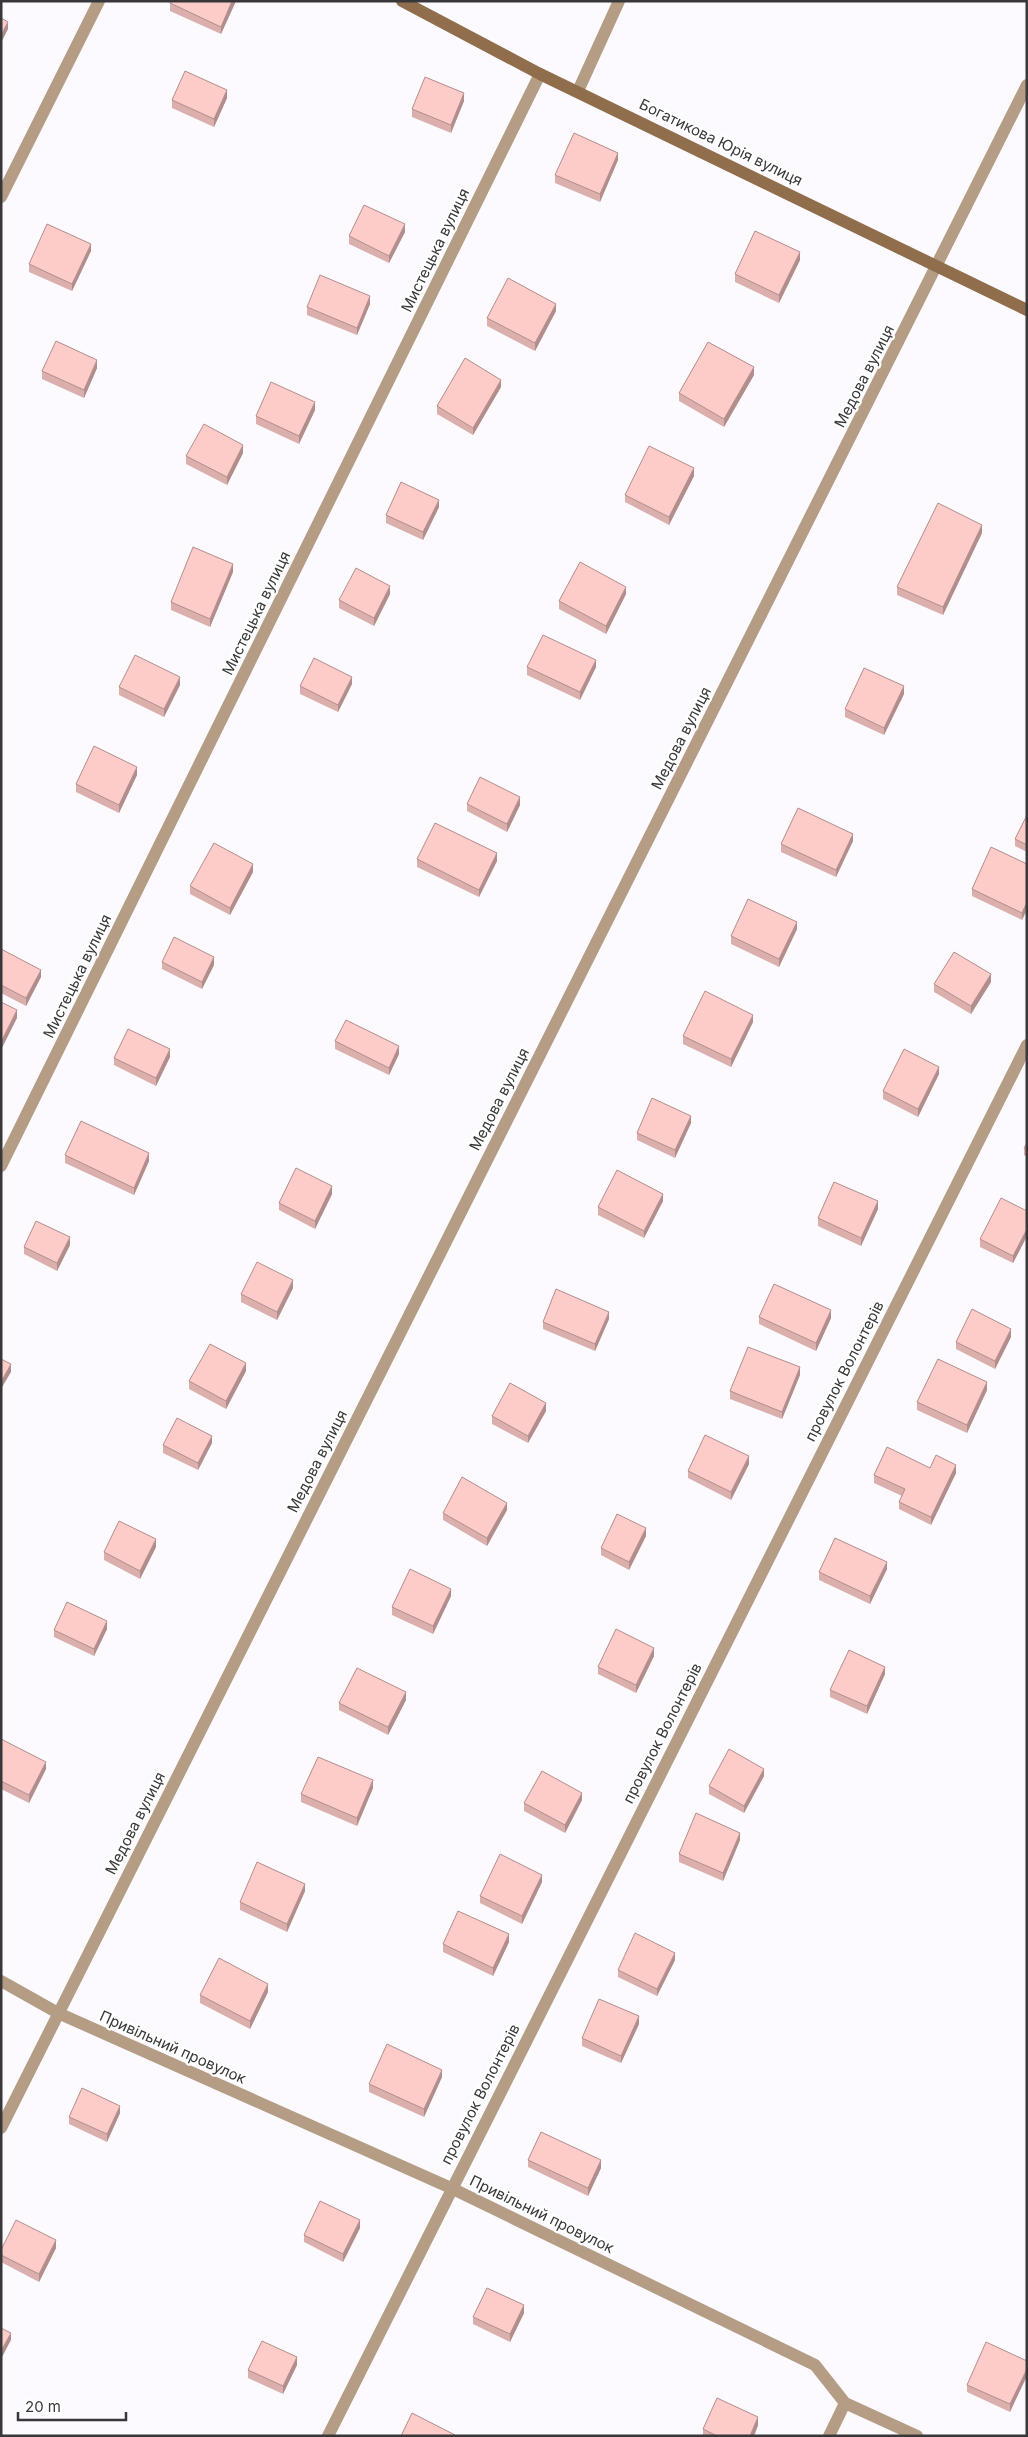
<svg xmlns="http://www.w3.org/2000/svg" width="1028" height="2437" font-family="Inter,sans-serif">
<rect width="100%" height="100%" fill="#fcfaff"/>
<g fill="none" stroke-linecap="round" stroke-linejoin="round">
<path stroke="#b49c85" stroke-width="12" d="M578,91l41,-90
M1,197l98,-196
M1,1166l539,-1092
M1,1981l57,32 393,175 364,177 30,38 72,33
M1,2128l1026,-2043
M328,2436l699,-1391
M829,2436l16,-33"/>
<path stroke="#906e4c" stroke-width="12" d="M402,1l138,73 487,236"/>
</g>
<path fill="#daafac" d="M236,1l-15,33 -51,-23v-8z
M227,98l-13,29 -42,-19v-8z
M464,101l-13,32 -39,-16v-8z
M618,160l-18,42 -45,-19v-8z
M405,232l-16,31 -40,-19v-8z
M91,251l-19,40 -43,-19v-8z
M800,260l-21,43 -44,-21v-8z
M370,304l-13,31 -50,-20v-8z
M556,311l-21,40 -48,-25v-8z
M97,368l-13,30 -42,-19v-8z
M754,375l-30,52 -45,-26v-8z
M501,387l-28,48 -36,-21v-8z
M315,410l-16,34 -43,-20v-8z
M243,453l-16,32 -41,-21v-8z
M694,476l-25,49 -44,-23v-7z
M439,507l-16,33 -37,-17v-8z
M982,533l-39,82 -46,-20v-8z
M233,572l-23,55 -39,-17v-8z
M390,594l-16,32 -35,-18v-8z
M626,594l-20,40 -47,-25v-8z
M527,667h69l-16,33 -53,-25z
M352,684l-14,28 -38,-18v-8z
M180,685l-16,32 -45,-22v-8z
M904,694l-20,41 -39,-18v-8z
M137,775l-18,38 -43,-21v-8z
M467,804l53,1 -13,27 -40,-21z
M1027,815v37l-12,-6v-7z
M853,841l-17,36 -55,-25v-8z
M417,859l80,2 -18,36 -62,-30z
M1027,864l-5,56 -50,-24v-7z
M253,872l-23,43 -40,-21v-8z
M797,929l-18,38 -48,-23v-8z
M1,949l40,28 -15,29 -25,-13z
M162,962l52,3 -12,24 -40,-20z
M991,982l-20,32 -37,-22v-8z
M753,1022l-22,45 -48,-23v-8z
M335,1041l64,13 -10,21 -54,-26z
M170,1057l-14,29 -42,-21v-7z
M939,1074l-21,43 -35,-18v-8z
M691,1123l-16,35 -38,-18v-7z
M1027,1143v14l-3,-2v-7z
M65,1155l84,6 -15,34 -69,-32z
M332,1194l-17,35 -36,-19v-7z
M663,1201l-19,37 -46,-23v-8z
M878,1209l-17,37 -43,-20v-8z
M1027,1211v25l-14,27 -33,-16v-8z
M70,1245l-13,26 -33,-17v-7z
M293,1288l-16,32 -36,-18v-8z
M759,1317l72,1 -15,33 -57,-27z
M609,1319l-14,32 -52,-22v-7z
M1011,1337l-16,32 -39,-20v-7z
M246,1371l-20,38 -37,-20v-8z
M800,1375l-18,44 -52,-20v-8z
M987,1390l-20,43 -50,-23v-8z
M546,1411l-18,32 -36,-19v-8z
M212,1443l-14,27 -35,-17v-8z
M749,1464l-18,36 -43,-22v-7z
M930,1468l26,5 -25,52 -32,-16v-7l3,-6 -28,-13v-8z
M507,1510l-20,36 -44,-26v-7z
M646,1536l-17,34 -28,-15v-7z
M156,1547l-16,32 -36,-19v-8z
M887,1569l-17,35 -51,-24v-8z
M451,1596l-18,38 -41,-19v-8z
M107,1629l-13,27 -40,-19v-7z
M654,1656l-18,37 -38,-19v-7z
M885,1674l-18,40 -37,-17v-7z
M406,1700l-18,35 -49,-25v-7z
M1,1739l45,30 -17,34 -28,-14z
M764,1776l-20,37 -35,-19v-8z
M373,1788l-16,38 -56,-24v-8z
M582,1800l-17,33 -41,-22v-8z
M740,1840l-17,41 -44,-19v-8z
M542,1882l-20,42 -42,-21v-7z
M305,1891l-18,41 -47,-22v-8z
M509,1942l-16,34 -50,-24v-8z
M675,1960l-18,36 -39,-19v-7z
M268,1992l-18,37 -50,-26v-8z
M639,2024l-18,39 -39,-17v-8z
M442,2077l-18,40 -55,-25v-8z
M120,2113l-13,29 -38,-18v-7z
M528,2160l73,8 -13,28 -60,-29z
M360,2228l-17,34 -39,-20v-7z
M56,2248l-17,34 -38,-20v-12z
M524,2313l-14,29 -37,-18v-7z
M1027,2361l-17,51 -43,-20v-7z
M297,2365l-14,29 -35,-16v-8z
M758,2425l-4,11h-51v-7z"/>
<path fill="#b18e8c" d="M232,1h4l-15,33v-7z
M8,22v7l-7,14v-8z
M227,90v8l-13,29v-8z
M464,93v8l-13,32v-8z
M618,153v7l-18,42v-8z
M405,224v8l-16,31v-7z
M91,244v7l-19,40v-7z
M800,252v8l-21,43v-8z
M370,296v8l-13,31v-7z
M556,304v7l-21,40v-8z
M97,360v8l-13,30v-8z
M754,367v8l-30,52v-8z
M501,380v7l-28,48v-7z
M315,402v8l-16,34v-8z
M243,445v8l-16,32v-8z
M694,468v8l-25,49v-8z
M439,500v7l-16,33v-8z
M982,525v8l-39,82v-8z
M233,564v8l-23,55v-8z
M390,586v8l-16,32v-8z
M626,587v7l-20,40v-8z
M596,660v7l-16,33v-8z
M180,677v8l-16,32v-8z
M352,677v7l-14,28v-7z
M904,686v8l-20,41v-7z
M137,767v8l-18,38v-8z
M520,797v8l-13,27v-8z
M853,834v7l-17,36v-7z
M497,853v8l-18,36v-7z
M253,864v8l-23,43v-7z
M1027,902v8l-5,10v-7z
M797,922v7l-18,38v-8z
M214,957v8l-12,24v-7z
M41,970v7l-15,29v-8z
M991,974v8l-20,32v-8z
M17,1010v8l-16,32v-8z
M753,1015v7l-22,45v-8z
M399,1046v8l-10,21v-7z
M170,1049v8l-14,29v-8z
M939,1067v7l-21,43v-8z
M691,1116v7l-16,35v-8z
M149,1153v8l-15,34v-7z
M332,1186v8l-17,35v-8z
M663,1194v7l-19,37v-7z
M878,1201v8l-17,37v-8z
M1027,1229v7l-14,27v-7z
M70,1237v8l-13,26v-8z
M293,1280v8l-16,32v-8z
M831,1310v8l-15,33v-8z
M609,1312v7l-14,32v-7z
M1011,1329v8l-16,32v-8z
M246,1363v8l-20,38v-8z
M11,1364v8l-10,17v-7z
M800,1367v8l-18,44v-7z
M987,1382v8l-20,43v-8z
M546,1403v8l-18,32v-7z
M212,1436v7l-14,27v-7z
M749,1456v8l-18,36v-8z
M956,1465v8l-25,52v-8z
M507,1503v7l-20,36v-8z
M646,1528v8l-17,34v-8z
M156,1539v8l-16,32v-8z
M887,1562v7l-17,35v-8z
M451,1589v7l-18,38v-8z
M107,1621v8l-13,27v-7z
M654,1648v8l-18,37v-8z
M885,1667v7l-18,40v-8z
M406,1692v8l-18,35v-8z
M46,1762v7l-17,34v-8z
M764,1769v7l-20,37v-7z
M373,1780v8l-16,38v-8z
M582,1793v7l-17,33v-8z
M740,1833v7l-17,41v-8z
M542,1875v7l-20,42v-8z
M305,1884v7l-18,41v-8z
M509,1934v8l-16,34v-8z
M675,1953v7l-18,36v-7z
M268,1984v8l-18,37v-8z
M639,2016v8l-18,39v-7z
M442,2070v7l-18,40v-8z
M120,2106v7l-13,29v-8z
M601,2160v8l-13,28v-8z
M360,2220v8l-17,34v-8z
M56,2240v8l-17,34v-8z
M524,2305v8l-14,29v-8z
M11,2333v7l-10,19v-8z
M297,2357v8l-14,29v-8z
M1027,2369v7l-17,36v-8z
M758,2417v8l-4,11h-4z"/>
<path fill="#fdcbc8" stroke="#b18e8c" d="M171,1h61l-11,26 -51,-24z
M1,18l7,4 -7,13z
M185,71l42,19 -13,29 -42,-19z
M425,77l39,16 -13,32 -39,-16z
M574,133l44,20 -18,41 -45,-19z
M364,205l41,19 -16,32 -40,-20z
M47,224l44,20 -19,40 -43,-20z
M755,231l45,21 -21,43 -44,-21z
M320,275l50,21 -13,32 -50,-21z
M508,278l48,26 -21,39 -48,-25z
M56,341l41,19 -13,30 -42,-19z
M708,342l46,25 -30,52 -45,-26z
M465,358l36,22 -28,48 -36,-22z
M271,382l44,20 -16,34 -43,-20z
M204,424l39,21 -16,32 -41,-21z
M649,446l45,22 -25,49 -44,-22z
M401,482l38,18 -16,32 -37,-17z
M938,503l44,22 -39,82 -46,-20z
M193,547l40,17 -23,55 -39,-17z
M580,562l46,25 -20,39 -47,-25z
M356,568l34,18 -16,32 -35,-18z
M543,635l53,25 -16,32 -53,-25z
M135,655l45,22 -16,32 -45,-22z
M314,658l38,19 -14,28 -38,-19z
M864,668l40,18 -20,42 -39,-19z
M94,746l43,21 -18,38 -43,-21z
M480,777l40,20 -13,27 -40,-20z
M798,808l55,26 -17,36 -55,-26z
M1027,815v30l-12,-6z
M435,823l62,30 -18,37 -62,-31z
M214,843l39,21 -23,44 -40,-22z
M991,847l36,17v38l-5,11 -50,-24z
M748,899l49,23 -18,37 -48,-23z
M174,937l40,20 -12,25 -40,-20z
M1,949l40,21 -15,28 -25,-13z
M954,952l37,22 -20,32 -37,-22z
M705,991l48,24 -22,44 -48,-23z
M1,1002l16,8 -16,32z
M346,1020l53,26 -10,22 -54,-27z
M128,1029l42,20 -14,29 -42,-20z
M904,1049l35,18 -21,42 -35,-18z
M652,1098l39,18 -16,34 -38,-17z
M81,1121l68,32 -15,35 -69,-33z
M1027,1143v6l-3,-1z
M296,1168l36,18 -17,35 -36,-18z
M617,1170l46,24 -19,37 -46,-24z
M834,1182l44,19 -17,37 -43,-20z
M1001,1198l26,13v18l-14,27 -33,-17z
M36,1221l34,16 -13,26 -33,-16z
M257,1262l36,18 -16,32 -36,-18z
M774,1284l57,26 -15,33 -57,-26z
M556,1289l53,23 -14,32 -52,-22z
M972,1309l39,20 -16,32 -39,-19z
M210,1344l36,19 -20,38 -37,-20z
M748,1347l52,20 -18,45 -52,-21z
M1,1359l10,5 -10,18z
M938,1359l49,23 -20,43 -50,-23z
M510,1383l36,20 -18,33 -36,-20z
M177,1418l35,18 -14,27 -35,-18z
M705,1435l44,21 -18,36 -43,-21z
M887,1447l43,21 6,-13 20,10 -25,52 -32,-15 6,-13 -31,-14z
M462,1477l45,26 -20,35 -44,-25z
M617,1514l29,14 -17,34 -28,-14z
M119,1521l37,18 -16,32 -36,-19z
M835,1538l52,24 -17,34 -51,-24z
M410,1569l41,20 -18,37 -41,-19z
M67,1602l40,19 -13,28 -40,-19z
M616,1629l38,19 -18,37 -38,-18z
M849,1650l36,17 -18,39 -37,-16z
M357,1668l49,24 -18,35 -49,-24z
M1,1739l45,23 -17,33 -28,-14z
M729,1749l35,20 -20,37 -35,-20z
M318,1757l55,23 -16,38 -56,-24z
M542,1771l40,22 -17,32 -41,-22z
M696,1813l44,20 -17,40 -44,-19z
M500,1854l42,21 -20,41 -42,-20z
M257,1862l48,22 -18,40 -47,-22z
M458,1911l51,23 -16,34 -50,-24z
M635,1933l40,20 -18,36 -39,-19z
M219,1958l49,26 -18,37 -50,-26z
M599,1999l40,17 -18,40 -39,-18z
M387,2044l55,26 -18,39 -55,-25z
M82,2088l38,18 -13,28 -38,-17z
M541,2132l60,28 -13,28 -60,-28z
M320,2201l40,19 -17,34 -39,-19z
M16,2220l40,20 -17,34 -38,-19v-5z
M487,2288l37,17 -14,29 -37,-17z
M1,2328l10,5 -10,18z
M262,2341l35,16 -14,29 -35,-16z
M986,2342l41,19v8l-17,35 -43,-19z
M717,2398l41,19 -8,19h-33l-14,-7z
M412,2413l43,22v1h-54z"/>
<g text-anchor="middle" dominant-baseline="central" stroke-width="4.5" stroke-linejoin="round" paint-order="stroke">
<g font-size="15" fill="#383739" stroke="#fff">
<text transform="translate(721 142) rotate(26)">Богатикова Юрія вулиця</text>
<text transform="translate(435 250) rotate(-64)">Мистецька вулиця</text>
<text transform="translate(864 376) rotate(-63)">Медова вулиця</text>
<text transform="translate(256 613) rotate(-64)">Мистецька вулиця</text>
<text transform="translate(681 738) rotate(-63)">Медова вулиця</text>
<text transform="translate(77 976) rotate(-64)">Мистецька вулиця</text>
<text transform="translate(499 1099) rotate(-63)">Медова вулиця</text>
<text transform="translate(844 1371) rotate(-63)">провулок Волонтерів</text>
<text transform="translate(317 1461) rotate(-63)">Медова вулиця</text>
<text transform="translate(662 1733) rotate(-63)">провулок Волонтерів</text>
<text transform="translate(135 1823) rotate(-63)">Медова вулиця</text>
<text transform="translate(173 2047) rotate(24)">Привільний провулок</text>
<text transform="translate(480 2094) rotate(-63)">провулок Волонтерів</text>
<text transform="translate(542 2214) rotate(26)">Привільний провулок</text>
</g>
</g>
<rect width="1028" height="2437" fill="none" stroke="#383739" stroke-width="5"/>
<path d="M18 2412v8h108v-8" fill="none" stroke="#383739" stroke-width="2.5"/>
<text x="25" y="2412" font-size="15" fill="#383739" stroke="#ffffff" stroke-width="4" paint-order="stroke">20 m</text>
</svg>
